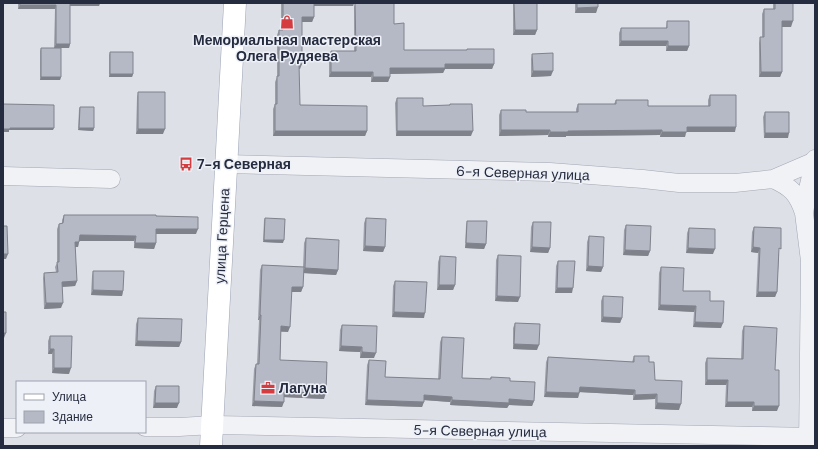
<svg xmlns="http://www.w3.org/2000/svg" width="818" height="449" font-family="'DM Sans',sans-serif">
<rect width="100%" height="100%" fill="#dee0e8"/>
<g fill="none" stroke-linecap="round" stroke-linejoin="round">
<g stroke="#a3a6b2" stroke-width="19">
<path id="minor" d="M226,164l324,8 93,7 36,4h56l38,-4 42,-18
M3,176l108,3
M773,179c18,8 25,15 31,34
M145,427h34l34,-2 602,12
M3,428h14
M808,446l2,-185 -6,-48 4,-24 7,-30"/>
</g>
<g stroke="#9ca3b4" stroke-width="23">
<path id="major" d="M211,446l24,-443"/>
</g>
<use href="#minor" stroke="#f1f2f6" stroke-width="18"/>
<use href="#major" stroke="#fff" stroke-width="22"/>
</g>
<path fill="#9c9fa9" d="M18,3h82l-1,3h-29v38l-1,4h-15l1,-39h-37z
M281,3h73l-1,3h-39v11l-2,5h-10v42l-3,5v34l1,2 67,26 -2,5h-92v-27l2,-5v-22l2,-5v-42l2,-5h2z
M355,3h39v21l10,26h63v-1l27,15 -2,5h-47l-2,4 -53,1v3l-2,5h-17v-5h-42v-21l2,-5h23v-44z
M513,3h24v27l-2,5h-22z
M575,3h23l-2,10h-21z
M773,3h20l-2,24h-9v45l-2,5h-21v-34l1,-6h2v-23l2,-5h9z
M667,21l22,25 -2,5h-21v-5h-47v-13l2,-5h45z
M41,48l20,29 -1,3h-20v-29z
M110,52l23,22 -1,3h-23v-22z
M532,54l19,22 -20,1v-18z
M138,92l25,42h-27l1,-37z
M710,95l25,37h-49l-1,5h-25v-2l-94,1v1h-18v-2l-49,1v-21l2,-5 25,2h50v-3l2,-5h36l2,-4 32,6h60v-6z
M397,98l26,8h26l1,-2 21,32h-75l-1,-33z
M80,107l14,21 -1,3 -15,-1 1,-21z
M765,112l23,26h-24l-1,-21z
M64,215l92,1 40,18h-40v9l-2,6 -20,-1v-7h-55l-1,6h-3l2,34 -2,5 -13,1 -1,21 -17,1 -1,-31 1,-5 12,-1 -1,-5 2,-4v-34l2,-5 3,-1v-3z
M265,218l18,25 -20,-1 1,-22z
M366,218l19,29 -2,5 -20,-1 1,-28z
M467,221l19,23 -2,5 -19,-1 1,-22z
M533,222l17,26 -2,5 -18,-1 1,-25z
M626,225l24,26 -2,5 -25,-1 1,-25z
M754,227l25,26 -2,39 -2,5h-19l2,-44 -7,-1 1,-20z
M689,228l24,26 -27,-1 1,-20z
M589,236l14,31 -2,5 -15,-1 1,-29z
M306,238l32,32 -2,5 -33,-2v14l-2,5h-10l-3,40h-7l-1,28 44,39 -40,-2 -2,10 -30,-1 2,-37 2,-5h1l2,-44h-1l2,-50 2,-5 41,2 1,-24z
M498,255l20,47 -23,-1 1,-41z
M440,256l15,29 -2,5h-16l1,-28z
M558,261l14,32h-17l1,-27z
M661,267l22,24 27,10 11,27 -28,-1 1,-15 -36,-2 1,-37z
M93,271l30,20 -1,5 -31,-1 1,-19z
M395,281l29,37 -32,-1 1,-31z
M603,296l19,22 -2,5 -19,-1v-21z
M138,318l43,24 -2,5 -44,-1 1,-22z
M515,323l22,27 -24,-1v-21z
M342,325l32,33h-14v-6l-21,-1 1,-21z
M744,326l31,44 2,41h-25v-4h-27l1,-22h-21v-22l2,-5 34,1 1,-28z
M50,336l19,38 -17,-1v-19h-4v-13z
M442,337l20,41 28,1 1,-2 19,4 24,20 -2,5 -23,-1 -2,3 -57,-3v-3l-26,-2 -2,7 -57,-2 2,-40 2,-5 16,17 53,2 2,-37z
M634,356l15,6 6,18 24,30 -24,-1v-10l-22,1v-5l-53,-3 -2,6 -34,-1 2,-35 2,-5 84,5z
M156,386l21,22h-24l1,-17z"/>
<path fill="#7f828a" d="M70,3h30l-1,3h-30z
M313,3h41l-1,3h-41z
M20,5h36l-1,4h-37z
M598,7l-2,6h-21l2,-5z
M302,17h12l-2,5h-12z
M782,21h11l-2,6h-11z
M515,30h22l-2,5h-22z
M621,41h47l-2,5h-47z
M56,44h14l-1,4h-15z
M668,46h21l-2,5h-21z
M299,64h3l-2,5h-3z
M445,64h49l-2,5h-47l-2,4 -55,1 2,-6z
M533,71h20l-2,5 -20,1z
M331,72h42l-2,5h-42z
M761,72h21l-2,5h-21z
M110,74h23l-1,3h-23z
M41,77h20l-1,3h-20z
M373,77h17l-2,5h-17z
M687,127h49l-1,5h-49l-1,5h-25l2,-5z
M10,128h44l-1,2h-44v2h-6v-3z
M79,128h15l-1,3 -15,-1z
M138,129h27l-2,5h-27z
M501,130h49l-2,5 -49,1z
M662,130l-2,5 -94,1v1h-18l2,-5 18,-1z
M275,131h92l-2,5h-92z
M397,131h76l-2,5h-75z
M765,133h24l-1,5h-24z
M156,229h42l-2,5h-42z
M80,235l56,1 -2,5h-56z
M264,240h20l-1,3 -20,-1z
M75,242h4l-1,5h-5z
M135,243h21l-2,6 -20,-1z
M466,243l20,1 -2,5 -19,-1z
M365,246l20,1 -2,5 -20,-1z
M532,247l18,1 -2,5 -18,-1z
M753,247l7,1 -2,5 -7,-1z
M688,248l27,1 -2,5 -27,-1z
M625,250l25,1 -2,5 -25,-1z
M3,254h5l-2,5h-3z
M588,266l15,1 -2,5 -15,-1z
M305,268l33,2 -2,5 -33,-2z
M77,281l-2,5 -15,1 2,-5z
M439,285h16l-2,5h-16z
M292,287h11l-2,5h-11z
M557,288h16l-1,5h-17z
M93,290l30,1 -1,5 -31,-1z
M758,292h19l-2,5h-19z
M497,296l23,1 -2,5 -23,-1z
M46,303h17l-2,5 -17,1z
M660,305l36,1 -2,6 -36,-2z
M394,312l31,1 -1,5 -32,-1z
M260,315h1l-2,5h-1z
M603,317l19,1 -2,5 -19,-1z
M695,322l28,1 -2,5 -28,-1z
M281,326l9,1 -2,5 -8,-1z
M3,333h3l-2,5h-1z
M137,341l44,1 -2,5 -44,-1z
M514,344l25,1 -2,5 -24,-1z
M341,346l21,1 -2,5 -21,-1z
M50,349h4l-2,5h-4z
M362,352l14,1 -2,5h-14z
M54,368h17l-2,6 -17,-1z
M707,380h21l-2,5h-21z
M580,387l55,3 -2,5 -55,-3z
M284,392l42,1 -2,6 -42,-2z
M546,392l33,1 -1,5 -34,-1z
M657,394l-2,5 -22,1 2,-5z
M424,395l28,2 -2,5 -27,-2z
M509,399l25,2 -2,5 -23,-1 -2,3 -57,-3 2,-5z
M367,400l57,2 -2,5 -57,-2z
M254,401l30,1 -2,5 -30,-1z
M727,402h27l-2,5h-27z
M155,403h24l-2,5h-24z
M657,403l24,1 -2,6 -24,-1z
M754,406h25l-2,5h-25z"/>
<path fill="#b5b9c5" stroke="#7f828a" d="M20,3h50v41h-14v-39h-36z
M283,3h31v14h-12v47h-3l1,41 67,1v25h-92v-27h2v-28h2v-46h4z
M355,3h39v21l10,-1v27h63v-1h27v15h-49v4h-55v9h-17v-5h-42v-21h25z
M514,3h23v27h-22z
M577,3h21v4l-21,1z
M775,3h18v18h-11v51h-21l-1,-35h4v-28h11z
M667,21h22v25h-21v-5h-47v-13h46z
M41,48h20v29h-20z
M110,52h23v22h-23z
M553,53v18h-20l-1,-17z
M138,92h27v37h-27z
M710,95h26v32h-49v5h-25v-2l-94,1v1h-18v-2h-49v-20h25v2h52v-8h38v-4h32v6h62z
M397,98h26v8l27,-1v-1h22l1,27h-76z
M3,104l51,1v23h-44v1h-7z
M80,107h14v21h-15z
M765,112h24v21h-24z
M64,215h92v1l42,1v12h-42v14h-21l1,-7 -56,-1 -1,7h-4l2,39 -15,1 1,21h-17l-2,-30 14,-1 -1,-10h2v-38l4,-1z
M265,218l20,1 -1,21h-20z
M366,218l20,1 -1,28 -20,-1z
M467,221h20l-1,23 -20,-1z
M533,222h18l-1,26 -18,-1z
M626,225l25,1 -1,25 -25,-1z
M3,226h4l1,28h-5z
M754,227l27,1v21l-2,-1 -2,44h-19l2,-44 -7,-1z
M689,228l26,1v20l-27,-1z
M589,236l15,1 -1,30 -15,-1z
M306,238l33,2 -1,30 -33,-2z
M498,255l23,1 -1,41 -23,-1z
M440,256l16,1 -1,28h-16z
M558,261h17l-2,27h-16z
M262,265l42,2 -1,20h-11l-2,40 -9,-1 -1,34 47,2 -1,31 -42,-1v10l-30,-1 2,-37h3l2,-49h-1z
M661,267l23,1 -1,23h27v10h14l-1,22 -28,-1 1,-16 -36,-1z
M93,271h31l-1,20 -30,-1z
M395,281l32,1 -2,31 -31,-1z
M603,296l20,1 -1,21 -19,-1z
M3,312h3v21h-3z
M138,318l44,1 -1,23 -44,-1z
M515,323l25,1 -1,21 -25,-1z
M342,325l35,1 -1,27 -14,-1v-5l-21,-1z
M744,326l33,2 -2,42h4v36h-25v-4h-27l1,-22h-21v-22l36,1z
M50,336h22l-1,32h-17v-19h-4z
M442,337l22,1 -2,40 29,1v-2l19,1v3l25,1 -1,19 -25,-2v4l-57,-3v-3l-28,-2v7l-57,-2 2,-40 17,1 -1,16 55,2z
M634,356h15v6h5l1,18 27,1 -1,23 -24,-1v-9l-22,1v-5l-55,-3 -1,6 -33,-1 2,-35 86,5z
M156,386h23v17h-24z"/>
<defs>
<g id="shop-bare" transform="scale(1.08)"><path d="M-5-2.5h2.3a2.7 3.5 0 0 1 5.4 0H5L5.5 6h-11ZM-1.5-2.5h3a1.5 2.3 0 0 0-3 0Z" fill="#d43c40" stroke="#edf0f6" stroke-width="2.5" paint-order="stroke"/></g>
<g id="bus-bare" transform="scale(1.08)"><path d="M-5-6H5V4H4V6H2V4H-2V6H-4V4H-5ZM-3.5-4V0h7V-4ZM-3.5 1.2v1.5H-2V1.2ZM2 1.2v1.5H3.5V1.2Z" fill="#d43c40" stroke="#edf0f6" stroke-width="2.5" paint-order="stroke"/></g>
<g id="office-bare" transform="scale(1.08)"><path d="M-6-3h4V-5.5h4V-3h4V5H-6ZM-1-4.5V-3h2v-1.5ZM-6 0V1H6V0Z" fill="#d43c40" stroke="#edf0f6" stroke-width="2.5" paint-order="stroke"/></g>
</defs>
<g fill-rule="evenodd">
<use href="#shop-bare" x="287" y="22"/>
<use href="#bus-bare" x="186" y="164"/>
<use href="#office-bare" x="268" y="388"/>
</g>
<g text-anchor="middle" dominant-baseline="central" stroke-width="3" stroke-linejoin="round" paint-order="stroke">
<g font-size="14" font-weight="bold" fill="#262c40" stroke="#edf0f6" text-anchor="start">
<text x="287" y="40" text-anchor="middle">Мемориальная мастерская<tspan x="287" dy="16">Олега Рудяева</tspan></text>
<text x="197" y="164">7-я Северная</text>
<text x="279" y="388">Лагуна</text>
</g>
<g font-size="14" fill="#262c40" stroke="#edf0f6">
<text transform="translate(523 173) rotate(2)">6-я Северная улица</text>
<text transform="translate(222 236) rotate(-87)">улица Герцена</text>
<text transform="translate(480 431) rotate(1)">5-я Северная улица</text>
</g>
</g>
<rect width="818" height="449" fill="none" stroke="#262c40" stroke-width="8"/>
<rect x="16" y="381" width="130" height="52" fill="#edf0f6" stroke="#9da2ad"/>
<rect x="24" y="394" width="20" height="6" fill="#ffffff" stroke="#9da2ad"/>
<text x="52" y="401" font-size="12" fill="#262c40">Улица</text>
<rect x="24" y="411" width="20" height="12" fill="#b5b9c5" stroke="#9da2ad"/>
<text x="52" y="421" font-size="12" fill="#262c40">Здание</text>
</svg>
